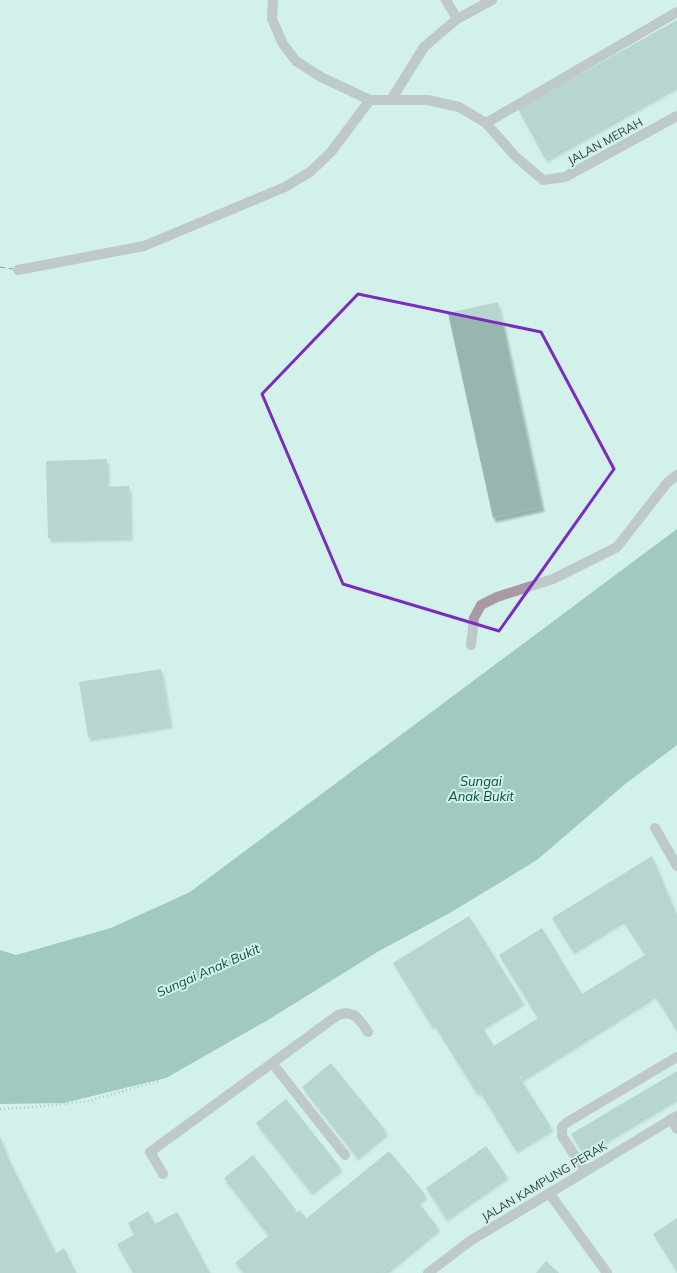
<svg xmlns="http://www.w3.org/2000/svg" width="677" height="1273" font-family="Mulish,sans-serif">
<defs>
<filter id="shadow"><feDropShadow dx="2.5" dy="4.5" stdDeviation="1" flood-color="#0004"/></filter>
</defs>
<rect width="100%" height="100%" fill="#d1f1ea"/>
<path fill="#699990" d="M677,529v216l-53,40 -87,75 -89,54 -69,37 -111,69 -102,58 -102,25 -64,1v-154l16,5 95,-27 79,-36z"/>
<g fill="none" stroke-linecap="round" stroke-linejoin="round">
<path stroke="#064f46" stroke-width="1" stroke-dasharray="5 4" stroke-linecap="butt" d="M0,267l13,2"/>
</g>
<path fill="#98b6b0" filter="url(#shadow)" d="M677,20v64l-132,74 -27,-49z
M498,302l44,205 -49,11 -45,-205z
M107,459v28l22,-1 1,50 -82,2 -2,-77z
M161,669l9,55 -82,13 -9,-55z
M652,856l25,60v115l-23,-37 -134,84 31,49 -36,22 -36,-59 -3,2 -43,-69 -2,2 -38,-62 76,-47 53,85 -41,25 13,20 44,-28 -39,-63 43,-27 40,66 63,-39 -23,-36 -50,31 -20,-32z
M331,1063l55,68 -30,25 -54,-69z
M677,1071v25l-95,56 -11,-18z
M286,1099l54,68 -30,24 -54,-68z
M0,1136l8,22 48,95 8,-5 12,25h-76z
M486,1146l20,29 -61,42 -19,-29z
M389,1151l36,43 -8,7 21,26 -56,46h-138l-9,-10 65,-53 6,9z
M253,1155l43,55 -29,23 -43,-55z
M148,1211l7,13 22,-12 33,61h-77l-16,-29 17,-9 -6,-12z
M677,1218v53l-24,-37z
M546,1261l13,12h-23z"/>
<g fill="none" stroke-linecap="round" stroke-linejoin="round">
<path stroke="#839a94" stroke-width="2.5" stroke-dasharray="1 3" stroke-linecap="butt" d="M0,1109l35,-2 54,-6 69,-20"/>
<path stroke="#a899a4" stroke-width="10" d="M486,123l191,-111
M655,828l22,38
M272,1063l73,92
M671,1119l6,10
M585,1171l-23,-35v-9l4,-4 111,-66
M163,1174l-13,-22 188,-137c16,-6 22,5 30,17
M549,1193l58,80"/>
<path stroke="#a899a4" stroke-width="10" d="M273,0l-1,19 11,25 13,17 25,16 49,23h58l31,7 27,16 29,33 28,24 22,-3 112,-61
M446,0l11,19
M391,100l33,-53 33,-28 35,-19
M18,270l126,-24 141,-59 25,-15 21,-20 39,-52
M471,645l3,-27 7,-13 16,-8 56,-18 64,-32 50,-64 10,-8
M428,1273l42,-32 207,-125"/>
</g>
<path d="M0 0H677V1273H0ZM358,294l183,38 73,137 -115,162 -156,-47 -81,-190z" fill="#d1f1ea" fill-opacity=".55" fill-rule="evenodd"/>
<path fill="none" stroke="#7b2cbf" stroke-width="3" stroke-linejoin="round" d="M358,294l183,38 73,137 -115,162 -156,-47 -81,-190z"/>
<g text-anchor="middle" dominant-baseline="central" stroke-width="4" stroke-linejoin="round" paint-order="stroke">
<g font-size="12" fill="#313e3b" stroke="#d1f1ea">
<text transform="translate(605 141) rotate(-29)">JALAN MERAH</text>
<text transform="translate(544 1181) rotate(-31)">JALAN KAMPUNG PERAK</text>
</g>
<g font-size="13" font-style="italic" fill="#064f46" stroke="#d1f1ea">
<text x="481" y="781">Sungai<tspan x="481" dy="15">Anak Bukit</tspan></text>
<text transform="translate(208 970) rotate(-24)">Sungai Anak Bukit</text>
</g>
</g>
</svg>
